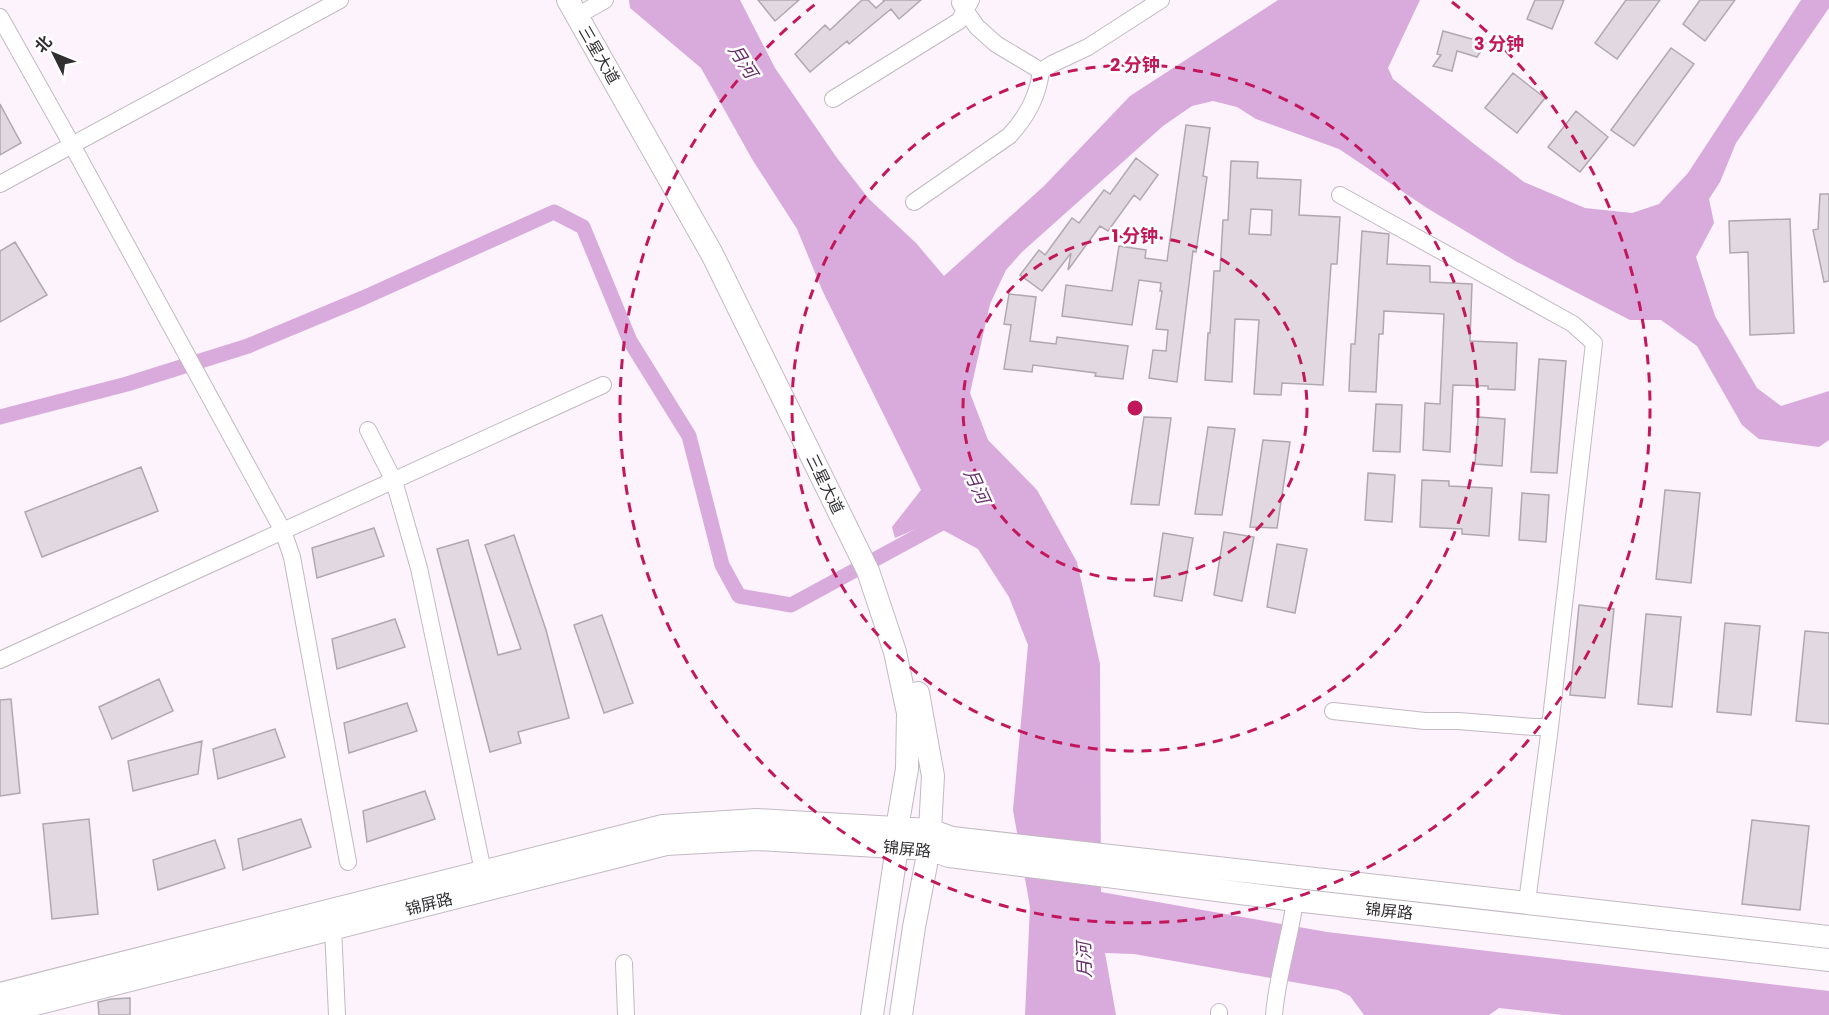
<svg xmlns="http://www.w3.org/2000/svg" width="1829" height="1015" font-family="Poppins,'Noto Sans SC',sans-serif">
<rect width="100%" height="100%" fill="#fcf3fc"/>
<path fill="#d9aadc" d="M629,0h111l35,68 62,90 32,41 47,44 28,33 100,-90 86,-90 148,-96h142l-32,68 5,11 81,65 50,38 61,26 47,5 27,-9 29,-31 113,-173h28v8l-93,135 -16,39 -11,17 5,24 -18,34 19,59 42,72 24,18 48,-15v49l-10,7 -60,-8 -17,-14 -45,-79 -36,-26h-31l-113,-58 -90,-54 -88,-59 -83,-30 -19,-12 -24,-6 -21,5 -29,20 -141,126 -16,18 -16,34 -20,89 18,47 49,50 40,72 23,102 1,228 226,40 502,59v24h-266l-64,-7 -10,7h-125l-14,-19 -12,-6 -204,-36 -29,-1 11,62h-91l5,-108 -17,-97 15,-165 -19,-48 -31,-48 -48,-26 -35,15 -3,-11 29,-37 -98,-198 -26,-63 -45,-70 -51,-91 -71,-60z"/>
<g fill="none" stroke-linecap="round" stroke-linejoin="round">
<path stroke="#d9aadc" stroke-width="15" d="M0,417l127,-33 121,-38 115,-48 191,-86 29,15 47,114 59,95 33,129 17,31 52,9 151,-82 12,-3"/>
</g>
<path fill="#e1d8e1" stroke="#b0a8b1" stroke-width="1.5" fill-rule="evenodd" d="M758,0h41l-24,21z
M862,0h6l8,8 8,-7 -1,-1h38l-22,19 -8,-10 -42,35 -2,-3 -37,31 -15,-18 30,-29 5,5z
M1535,0h29l-12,29 -25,-10z
M1626,0h34l-43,59 -22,-16z
M1700,0h35l-30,41 -22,-17z
M1443,31l43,12 -9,14 -20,-6 -5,20 -19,-5 8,-11 -4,-1z
M1671,48l23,16 -60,82 -23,-16z
M1513,73l32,25 -28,35 -32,-25z
M0,104l21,39 -21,12z
M1576,111l32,26 -28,35 -32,-25z
M1186,125l24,3 -7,48 4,1 -11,75 -3,-1 -16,131 -28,-4 4,-28 13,1 2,-21 -12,-1 6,-38h-2l1,-8 -22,-3 -7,45 -70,-9 4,-31 46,6 7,-45 27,4 -1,8 22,3z
M1136,158l22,17 -18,25 -6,-5 -26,36 -8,-5 -32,44 3,-17 -29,38 -22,-16 19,-25 6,5 27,-37 7,5 25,-33 6,4z
M1231,161l27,1 -1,16 44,2 -2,35 41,2 -3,47h-6l-8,121 -41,-2 -1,12 -27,-1 5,-74 -24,-1 -3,63 -27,-2 3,-47h2l4,-62h6l3,-51h5zM1251,209l21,1 -1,25 -22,-1z
M1820,194h9v87l-5,1 -11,-52 5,-1z
M1790,219l4,114 -44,2 -2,-83 -18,1 -1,-32z
M1362,231l27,3 -2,30 43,2v16l42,2 -2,57 47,2 -2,47 -27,-1v-3l-35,-1 -3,67 -27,-2 2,-47 15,1 4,-90 -60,-3 -1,23h-4l-3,58 -27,-1 2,-47h4z
M15,242l32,53 -47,27v-71z
M1009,294l27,3 -6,44 26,3 1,-7 71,9 -5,33 -28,-3 1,-3 -63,-8 -1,7 -28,-3 7,-44 -7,-1z
M1539,359l27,2 -9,112 -26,-1z
M1376,404l26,1 -2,47 -27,-1z
M1144,417l27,1 -12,87 -28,-1z
M1478,417l27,2 -3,47 -27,-2z
M1208,427l27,2 -13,86 -27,-1z
M1263,440l27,2 -13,86 -27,-1z
M141,467l17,44 -116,46 -17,-45z
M1368,473l27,2 -3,47 -27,-2z
M1422,480l27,1v5l43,2 -3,48 -27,-2v-5l-42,-2z
M1665,490l35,3 -9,90 -35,-4z
M1522,493l27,2 -3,47 -27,-2z
M374,528l10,28 -67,22 -5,-30z
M1224,532l30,5 -12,64 -28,-6z
M1163,533l30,5 -11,63 -28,-5z
M514,535l32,95 23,88 -51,14 3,11 -31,9 -53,-203 31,-9 30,115 23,-6 -36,-104z
M1277,544l30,5 -12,64 -28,-6z
M1579,605l35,4 -9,89 -35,-3z
M1646,614l35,3 -9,90 -34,-3z
M602,615l31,88 -29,10 -30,-88z
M395,619l10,28 -68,22 -5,-30z
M1725,623l35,3 -9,89 -34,-3z
M1805,631l24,2v91l-33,-3z
M159,679l14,32 -61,28 -13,-32z
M11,699l9,94 -20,3v-96z
M407,703l10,28 -68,22 -5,-30z
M275,729l10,28 -67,22 -5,-30z
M202,741l-4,33 -65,17 -5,-30z
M425,791l10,28 -68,23 -4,-31z
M89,819l9,95 -46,5 -9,-95z
M301,819l10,28 -68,23 -5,-31z
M1752,820l57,6 -9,84 -58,-6z
M215,840l10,28 -67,22 -5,-30z
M130,998v17h-31l-1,-13 13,-3z"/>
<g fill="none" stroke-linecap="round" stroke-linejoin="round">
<g stroke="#c2b9c2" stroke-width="18">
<path id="street" d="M960,3l17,24 19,17 45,27
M577,16l28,-16
M0,17l72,128 211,386 9,26 56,305
M833,99l126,-78 12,-21
M0,184l340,-184
M1340,195l233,129 21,19 -44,384 -23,175
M914,202l95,-66c17,-18 29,-39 32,-65l11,-7 36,-17 73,-47
M368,430l26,51 25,87 64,303
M0,660l603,-275
M1333,711l92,10h33l76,6h16
M333,928l4,87
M624,963l2,52
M1219,1015v-3
M1274,1015c3,-39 16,-76 21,-115"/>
</g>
<g stroke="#c2b9c2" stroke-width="24">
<path id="secondary" d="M568,0l144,254 156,317 27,81 13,61 -1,56 -10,59v19l-25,168
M0,994l663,-168 94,-6 173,10 22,8 877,99
M0,1013l666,-169 91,-5 172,10 20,7 346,44 534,60
M901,1015l13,-88 15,-78 1,-19 3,-54 -15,-83"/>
</g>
<use href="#street" stroke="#fff" stroke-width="16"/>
<use href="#secondary" stroke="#fff" stroke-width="22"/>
</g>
<g fill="none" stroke="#c2185b" stroke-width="3" stroke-dasharray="10 8">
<circle cx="1135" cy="408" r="172"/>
<circle cx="1135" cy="408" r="343"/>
<path d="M1452 2A515 515 0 1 1 818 2"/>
</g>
<g text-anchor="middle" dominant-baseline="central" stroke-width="5" stroke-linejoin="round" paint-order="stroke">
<g font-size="16" fill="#322f33" stroke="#fff">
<text transform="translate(599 55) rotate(60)">三星大道</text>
<text transform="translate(825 484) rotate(64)">三星大道</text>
<text transform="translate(907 849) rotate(6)">锦屏路</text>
<text transform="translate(429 904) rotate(-14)">锦屏路</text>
<text transform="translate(1389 911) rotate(6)">锦屏路</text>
</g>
<g font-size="18" font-style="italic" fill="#68306d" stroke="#fff">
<text transform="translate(743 61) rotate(57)">月河</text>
<text transform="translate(977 486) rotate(65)">月河</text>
<text transform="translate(1084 960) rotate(-92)">月河</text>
</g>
</g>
<circle cx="1135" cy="408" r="9" fill="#c2185b" stroke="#fff" stroke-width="3"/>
<g font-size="18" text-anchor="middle" font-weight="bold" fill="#c2185b" stroke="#fff" stroke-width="5" stroke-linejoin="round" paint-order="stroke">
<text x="1499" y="50">3 分钟</text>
<text x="1135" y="71">2 分钟</text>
<text x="1135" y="242">1 分钟</text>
</g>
<g transform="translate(54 54) rotate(313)" stroke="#ffffff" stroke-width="4.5" paint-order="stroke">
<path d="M0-4.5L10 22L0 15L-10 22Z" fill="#322f33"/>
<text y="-9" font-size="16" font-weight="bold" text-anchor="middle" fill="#322f33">北</text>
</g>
</svg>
